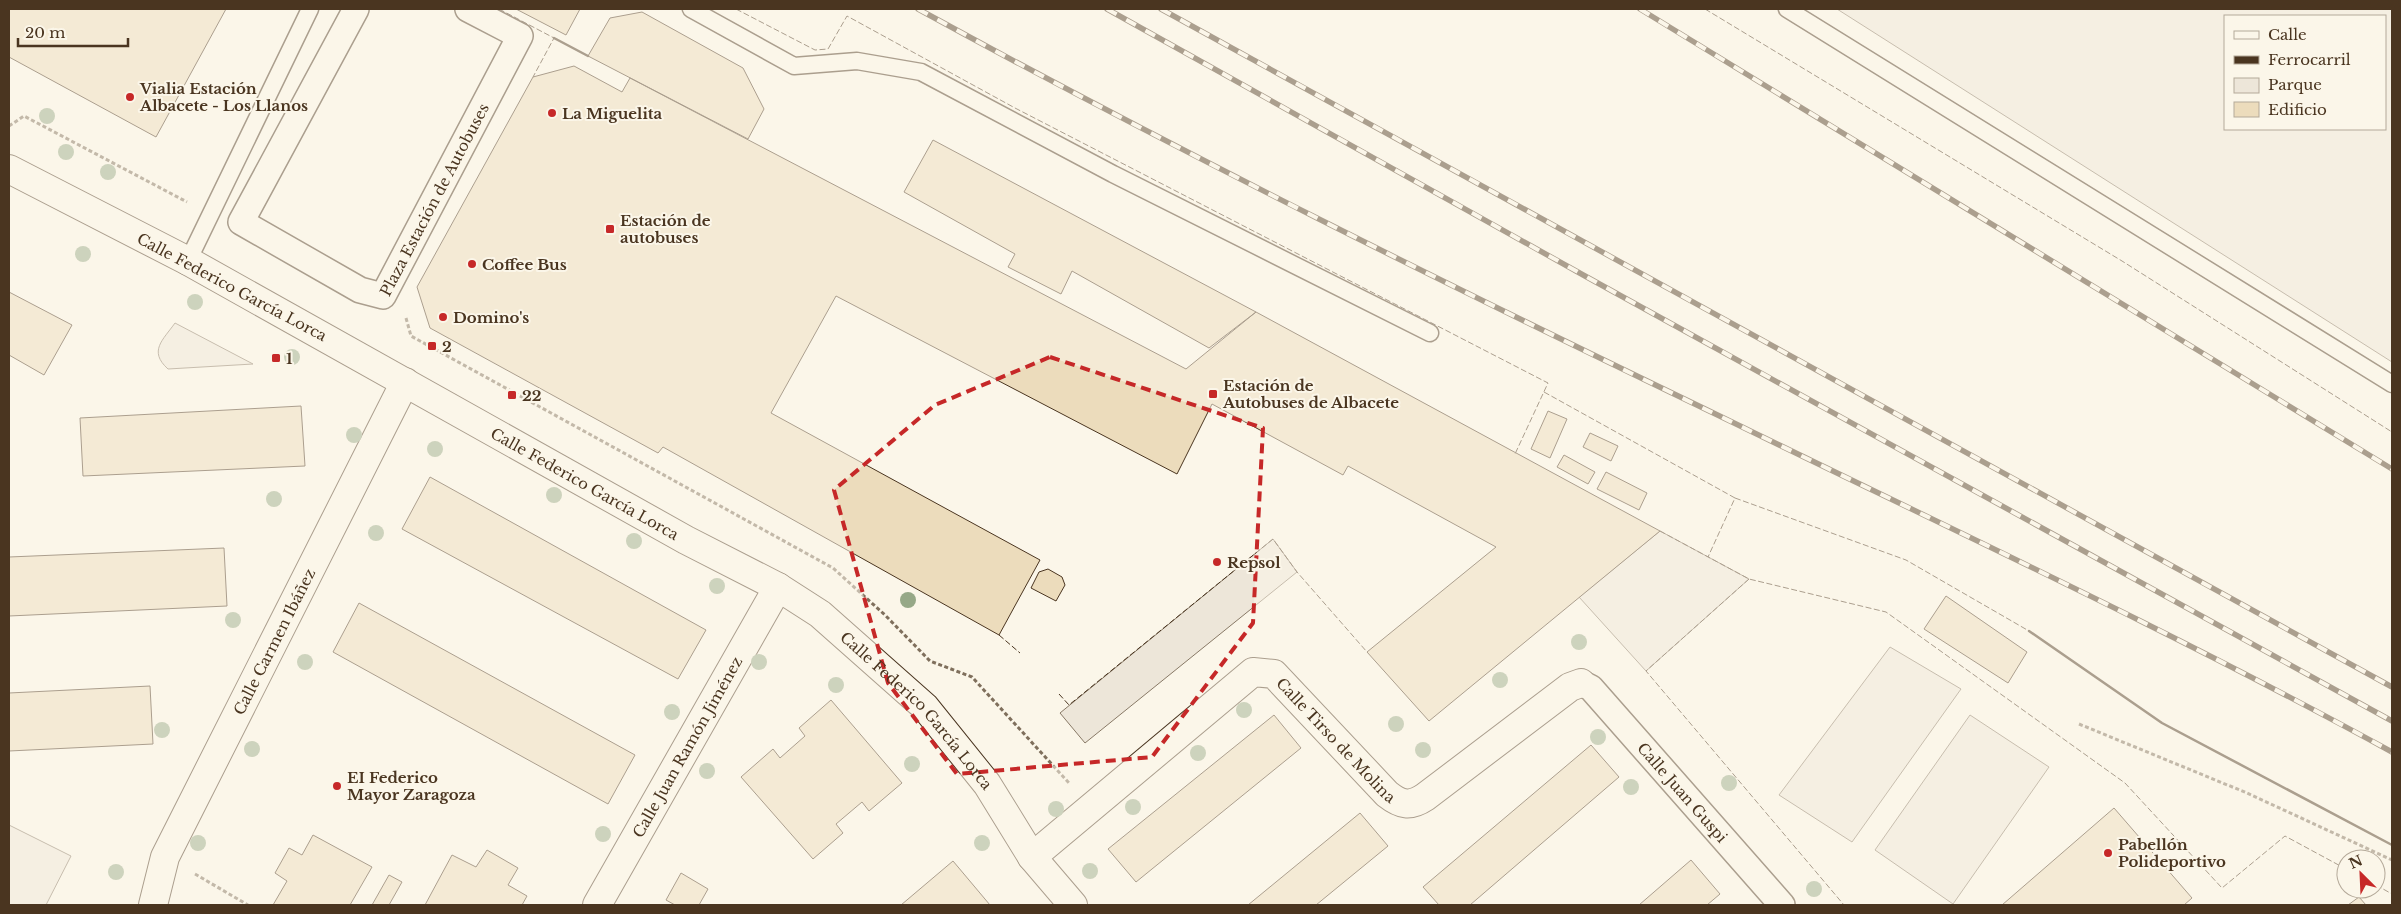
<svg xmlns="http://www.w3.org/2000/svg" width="2401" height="914" font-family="'Libre Baskerville',serif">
<rect width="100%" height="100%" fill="#fbf6e9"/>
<path fill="#ede6d9" stroke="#887966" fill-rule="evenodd" d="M1837,9h555v353zM2385,16v113h-160v-113z
M175,323l78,41 -85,5c-20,-18 -5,-29 7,-46z
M1660,531l89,48 -103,92 -67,-74z
M1273,539l24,33 -212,171 -25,-30z
M1890,647l71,42 -109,153 -73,-47z
M1970,715l79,52 -96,137 -78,-54z
M9,825l62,31 -25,49h-37z"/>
<path fill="#ecdcbc" stroke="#4a3520" d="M9,9h217l-70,128 -147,-80z
M516,9h64l-14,26z
M642,12l101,56 21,41 -16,30 -160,-83 22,-38z
M574,66l48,26 8,-14 556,291 70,-57 404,219 -231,190 -62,-69 129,-105 -148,-81 -5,9 -131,-71 -35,70 -341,-178 -65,117 269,147 -41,75 -336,-188 -5,6 -228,-125 -13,-41 116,-210z
M933,140l323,172 -47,36 -137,-77 -11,23 -53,-27 7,-13 -111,-62z
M9,292l63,33 -28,50 -35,-20z
M301,406l4,60 -222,10 -3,-58z
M1548,411l19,8 -17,39 -19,-9z
M1590,433l28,13 -7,15 -28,-14z
M1564,455l31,17 -7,12 -31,-17z
M1606,472l41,21 -8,17 -42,-21z
M430,477l276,153 -28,49 -276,-150z
M224,548l3,58 -218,10v-59z
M1048,569l14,8 3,8 -9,16 -25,-13 8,-16z
M1946,596l81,56 -19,31 -84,-54z
M359,603l276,152 -27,49 -275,-152z
M150,686l3,58 -144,7v-58z
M831,700l71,83 -33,28 -7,-9 -26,22 7,9 -30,26 -72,-82 32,-28 7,9 25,-22 -6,-8z
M1274,715l27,33 -165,134 -28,-33z
M1591,745l28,32 -149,128h-31l-16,-18z
M2114,808l78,90 -8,7h-182z
M1360,813l28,33 -72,59h-68z
M313,835l59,32 -22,38h-77l14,-24 -12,-8 14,-25 13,7z
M487,850l31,18 -10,17 19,11 -5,9h-97l27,-50 24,12z
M1691,860l29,34 -13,11h-68z
M953,861l37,44h-89z
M681,873l27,16 -9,16h-24l-9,-5z
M389,875l13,7 -13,23h-17z
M2359,897l7,8h-18z"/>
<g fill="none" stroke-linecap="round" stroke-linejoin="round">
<g stroke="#4a3520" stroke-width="19">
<path id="service" d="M691,9l103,57 63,-5 64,11 192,102 317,159
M1787,9l605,375
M188,261l122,-252"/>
</g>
<g stroke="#4a3520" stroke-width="28">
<g id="pedestrian">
<path id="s1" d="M356,9l-115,213 119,68 23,6 137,-260 -52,-27"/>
<path id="s2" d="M1581,683l10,5 191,217"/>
</g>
</g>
<g stroke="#4a3520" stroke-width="30">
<g id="minor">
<path id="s3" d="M188,261l498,279 92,47 42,27 105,93 62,77 45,73 41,48"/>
<path id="s4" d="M1032,857l221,-185 21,2 113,120c14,11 23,13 38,3l145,-110 11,-4"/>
<path id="s5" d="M153,905l12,-48 240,-475"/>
<path id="s6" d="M597,905l181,-318"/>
</g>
</g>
<g stroke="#4a3520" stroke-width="30">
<path id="tertiary" d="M9,169l179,92"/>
</g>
<path stroke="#7f6f5c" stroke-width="3" stroke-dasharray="4 2.5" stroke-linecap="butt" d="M9,126l15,-10 163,86
M406,318l5,18 422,232 52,47 45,46 42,16 97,106
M2079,724l168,69 145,67
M195,874l53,31"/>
<use href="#service" stroke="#fbf6e9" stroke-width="16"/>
<use href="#pedestrian" stroke="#fbf6e9" stroke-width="25"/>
<use href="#minor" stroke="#fbf6e9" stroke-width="28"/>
<use href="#tertiary" stroke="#fbf6e9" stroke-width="28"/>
<g stroke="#4a3520" stroke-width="5.5">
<path id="rail" d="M918,9c267,146 540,281 814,413 221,108 445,212 660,330
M1107,9l478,267 807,445
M1161,9l1231,678
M1640,9l752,460"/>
</g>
<use href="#rail" stroke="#fbf6e9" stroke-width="4" stroke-dasharray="11" stroke-linecap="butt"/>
<path stroke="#4a3520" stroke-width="1" stroke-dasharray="6 2.5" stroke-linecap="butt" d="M499,9l55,29 -21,39
M736,9l79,41 13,-1 19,-33 168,92 533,275 -33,71
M1705,9l417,252 270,171
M1544,392l191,106 -27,59
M1735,498l171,62 123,71
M1660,531l89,48 137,33 239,171 97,105 63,-52 61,33
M1749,579l-103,92 198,234
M999,635l21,18
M1059,694l10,11 204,-166 24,33 70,80
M2376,885l16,9"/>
<path stroke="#4a3520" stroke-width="2.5" d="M554,38l34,18
M2029,631l133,92 230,122"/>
</g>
<g fill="#96a887">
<circle cx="47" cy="116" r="8"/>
<circle cx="66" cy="152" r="8"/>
<circle cx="108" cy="172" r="8"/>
<circle cx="83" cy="254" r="8"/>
<circle cx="195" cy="302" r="8"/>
<circle cx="292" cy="357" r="8"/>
<circle cx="354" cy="435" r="8"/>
<circle cx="435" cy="449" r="8"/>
<circle cx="554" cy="495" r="8"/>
<circle cx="274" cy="499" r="8"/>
<circle cx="376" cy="533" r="8"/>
<circle cx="634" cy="541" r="8"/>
<circle cx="717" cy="586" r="8"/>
<circle cx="908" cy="600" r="8"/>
<circle cx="233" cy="620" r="8"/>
<circle cx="1579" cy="642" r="8"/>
<circle cx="305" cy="662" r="8"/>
<circle cx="759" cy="662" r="8"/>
<circle cx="1500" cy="680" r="8"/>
<circle cx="836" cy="685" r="8"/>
<circle cx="1244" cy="710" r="8"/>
<circle cx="672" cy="712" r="8"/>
<circle cx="1396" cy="724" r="8"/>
<circle cx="162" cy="730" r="8"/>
<circle cx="1598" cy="737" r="8"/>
<circle cx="252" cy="749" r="8"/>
<circle cx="1423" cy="750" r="8"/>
<circle cx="1198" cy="753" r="8"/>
<circle cx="912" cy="764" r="8"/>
<circle cx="707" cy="771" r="8"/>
<circle cx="1729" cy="783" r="8"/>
<circle cx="1631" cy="787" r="8"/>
<circle cx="1133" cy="807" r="8"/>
<circle cx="1056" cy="809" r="8"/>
<circle cx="603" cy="834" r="8"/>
<circle cx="198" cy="843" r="8"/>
<circle cx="982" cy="843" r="8"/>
<circle cx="1090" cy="871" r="8"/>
<circle cx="116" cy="872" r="8"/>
<circle cx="1814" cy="889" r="8"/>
</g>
<path d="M0 0H2401V914H0ZM1050,357l213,71 -10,195 -101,134 -195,17 -69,-91 -54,-193 101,-85z" fill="#fbf6e9" fill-opacity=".55" fill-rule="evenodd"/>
<path fill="none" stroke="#c62828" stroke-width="4" stroke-dasharray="10 6" stroke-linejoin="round" d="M1050,357l213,71 -10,195 -101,134 -195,17 -69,-91 -54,-193 101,-85z"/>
<g fill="#c62828" stroke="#fbf6e9" stroke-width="2">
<circle cx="130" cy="97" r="5"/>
<circle cx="552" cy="113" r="5"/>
<rect x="605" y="224" width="10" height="10" rx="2.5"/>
<circle cx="472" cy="264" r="5"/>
<circle cx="443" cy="317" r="5"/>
<rect x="427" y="341" width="10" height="10" rx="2.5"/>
<rect x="271" y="353" width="10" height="10" rx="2.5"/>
<rect x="1208" y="389" width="10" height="10" rx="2.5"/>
<rect x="507" y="390" width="10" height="10" rx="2.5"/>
<circle cx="1217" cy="562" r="5"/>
<circle cx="337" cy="786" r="5"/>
<circle cx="2108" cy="853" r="5"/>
</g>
<g text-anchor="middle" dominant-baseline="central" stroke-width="4" stroke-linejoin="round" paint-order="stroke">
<g font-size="15" font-weight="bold" fill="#4a3520" stroke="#fbf6e9" text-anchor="start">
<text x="140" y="88">Vialia Estación<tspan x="140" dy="17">Albacete - Los Llanos</tspan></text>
<text x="562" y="113">La Miguelita</text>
<text x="620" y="220">Estación de<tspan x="620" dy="17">autobuses</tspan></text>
<text x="482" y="264">Coffee Bus</text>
<text x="453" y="317">Domino's</text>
<text x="442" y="346">2</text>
<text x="286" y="358">1</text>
<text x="1223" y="385">Estación de<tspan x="1223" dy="17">Autobuses de Albacete</tspan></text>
<text x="522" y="395">22</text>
<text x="1227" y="562">Repsol</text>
<text x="347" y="777">EI Federico<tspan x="347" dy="17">Mayor Zaragoza</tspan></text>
<text x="2118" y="844">Pabellón<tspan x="2118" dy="17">Polideportivo</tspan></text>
</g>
<g font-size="15" fill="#4a3520" stroke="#fbf6e9">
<text stroke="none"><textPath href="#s1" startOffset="512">Plaza Estación de Autobuses</textPath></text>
<text transform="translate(232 287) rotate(28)">Calle Federico García Lorca</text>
<text stroke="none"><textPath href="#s3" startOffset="455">Calle Federico García Lorca</textPath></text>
<text stroke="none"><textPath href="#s5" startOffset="291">Calle Carmen Ibáñez</textPath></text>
<text stroke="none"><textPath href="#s3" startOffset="861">Calle Federico García Lorca</textPath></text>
<text stroke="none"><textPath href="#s4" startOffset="400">Calle Tirso de Molina</textPath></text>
<text stroke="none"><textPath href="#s6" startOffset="182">Calle Juan Ramón Jiménez</textPath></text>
<text stroke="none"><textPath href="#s2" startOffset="150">Calle Juan Guspi</textPath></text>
</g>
</g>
<rect width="2401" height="914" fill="none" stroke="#4a3520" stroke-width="20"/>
<rect x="2224" y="15" width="162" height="115" fill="#fbf6e9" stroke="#b4a999"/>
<rect x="2234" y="31" width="25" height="8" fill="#fbf6e9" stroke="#b4a999"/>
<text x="2268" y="40" font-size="15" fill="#4a3520">Calle</text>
<rect x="2234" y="56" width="25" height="8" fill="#4a3520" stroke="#b4a999"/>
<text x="2268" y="65" font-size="15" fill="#4a3520">Ferrocarril</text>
<rect x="2234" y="78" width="25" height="15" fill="#ede6d9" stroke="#b4a999"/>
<text x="2268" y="90" font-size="15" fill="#4a3520">Parque</text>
<rect x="2234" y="102" width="25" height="15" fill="#ecdcbc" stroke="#b4a999"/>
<text x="2268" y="115" font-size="15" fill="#4a3520">Edificio</text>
<g transform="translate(2361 874) rotate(336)"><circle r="24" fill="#fbf6e9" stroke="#b4a999"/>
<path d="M0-4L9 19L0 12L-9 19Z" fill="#c62828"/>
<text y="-8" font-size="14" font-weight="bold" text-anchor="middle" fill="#4a3520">N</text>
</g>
<path d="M18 38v8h110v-8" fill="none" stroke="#4a3520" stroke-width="2.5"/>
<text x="25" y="38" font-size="15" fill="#4a3520" stroke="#fbf6e9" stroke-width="4" paint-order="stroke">20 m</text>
</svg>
